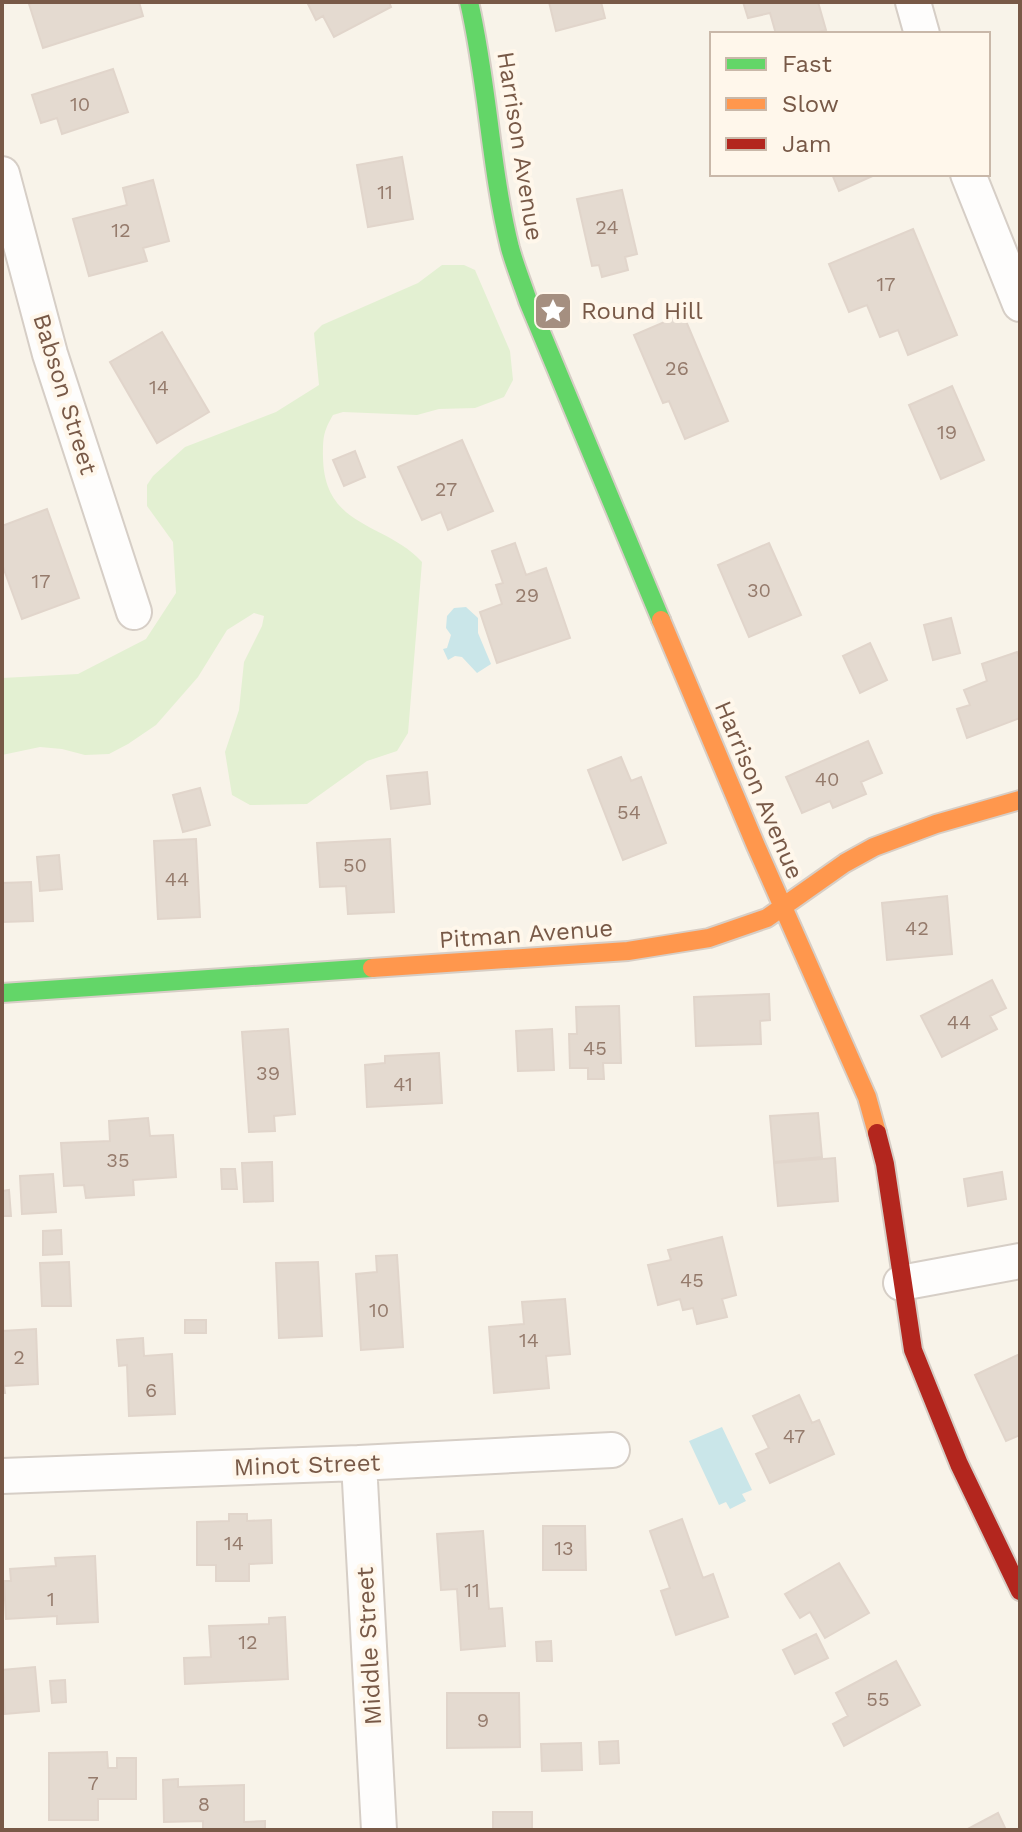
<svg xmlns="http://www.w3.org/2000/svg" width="1022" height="1832" font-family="'Work Sans',sans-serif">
<rect width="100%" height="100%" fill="#f8f3e9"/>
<path fill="#e3f0d2" d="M442,265h22l11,5 35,81 3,29 -9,17 -29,11 -36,1 -22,6 -74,-3 -10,3c-10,17 -10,23 -10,42 1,72 63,65 99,105l-14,171 -11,18 -30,10 -60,43 -57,1 -18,-10 -7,-43 14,-42 5,-48 18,-36 2,-10 -10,-3 -27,17 -29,47 -42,48 -28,19 -19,10 -24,1 -23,-6 -22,-2 -38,8v-77l76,-4 68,-35 30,-46 -3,-51 -26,-36v-21l6,-9 32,-29 91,-35 43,-27 -5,-52 8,-8 96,-42z"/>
<path fill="#cae6e9" d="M466,607l12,11v15l13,31 -14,9 -15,-16 -7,-1 -7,4 -5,-11 4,-1 4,-13 -5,-7 1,-12 7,-8z
M722,1427l30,63 -10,4 4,7 -16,8 -4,-7 -7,3 -30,-64z"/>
<path fill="#e4dad0" stroke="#e1d5cb" stroke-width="2" d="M35,2h104l4,14 -100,32 -14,-44z
M307,2h82l2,5 -57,30 -11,-21 -7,4z
M549,2h52l4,16 -49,13z
M743,2h75l8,28 -14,4h-36l-6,-21 -22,5z
M113,69l15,43 -66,22 -5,-16 -16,5 -9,-28z
M402,157l11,62 -45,8 -11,-62z
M832,174h45l-38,17z
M153,180l16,61 -26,7 4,13 -58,15 -16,-57 54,-14 -4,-17z
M622,190l15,64 -12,3 3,13 -26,7 -3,-12 -7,1 -15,-67z
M913,229l44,106 -49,20 -10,-25 -18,7 -13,-32 -18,7 -20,-48z
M683,314l45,107 -43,18 -16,-38 -6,2 -29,-68z
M162,332l47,80 -52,31 -47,-81z
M952,386l32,74 -43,19 -32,-74z
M462,440l31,71 -45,19 -7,-18 -19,8 -24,-53z
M355,451l10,26 -21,9 -11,-26z
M47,509l32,89 -57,21 -20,-55v-38z
M515,543l11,32 20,-7 24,70 -73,25 -17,-51 22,-8 -6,-19 7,-2 -11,-32z
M769,543l32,72 -52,22 -31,-72z
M951,618l9,35 -27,7 -9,-35z
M870,643l17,37 -27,13 -17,-37z
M1017,652l3,8v58l-53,20 -10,-29 13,-4 -6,-15 23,-9 -5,-17z
M868,741l14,32 -21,9 5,12 -33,14 -3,-7 -28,12 -16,-36z
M621,757l10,24 10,-4 25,66 -43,17 -35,-90z
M427,772l3,32 -39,5 -4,-33z
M200,788l10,37 -27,7 -10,-37z
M196,839l4,78 -42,2 -4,-78z
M390,839l4,73 -46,2 -2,-28 -26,1 -3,-44z
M59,855l3,34 -22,2 -3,-34z
M31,882l2,39 -31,1v-39z
M947,896l5,58 -65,6 -5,-57z
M992,980l14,28 -16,8 7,13 -55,28 -21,-41z
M769,994l1,26 -10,1 1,23 -65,2 -2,-49z
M619,1006l2,57h-18l1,16h-16v-11h-18l-1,-34h8l-1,-27z
M288,1029l7,85 -21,2 1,15 -26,1 -7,-100z
M552,1029l2,41 -36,1 -2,-40z
M439,1053l3,50 -75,4 -2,-42 20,-2v-7z
M818,1113l4,44 -48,5 -4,-46z
M148,1118l2,18 23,-1 3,42 -43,3 1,15 -48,3 -2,-13 -20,1 -3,-43 49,-2 -1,-20z
M835,1158l3,43 -60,5 -4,-43z
M272,1162l1,39 -29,1 -2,-39z
M221,1169h14l2,20h-15z
M1002,1172l4,27 -38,7 -4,-27z
M53,1174l3,38 -34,2 -2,-38z
M9,1190l2,26h-9v-25z
M61,1230l1,24 -19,1v-24z
M722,1237l14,58 -14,4 5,18 -30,7 -4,-16 -10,2 -3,-11 -22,6 -10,-40 23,-5 -3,-10z
M397,1255l6,92 -42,3 -5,-76 21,-2 -1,-16z
M69,1262l2,44h-29l-2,-43z
M318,1262l4,74 -43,2 -3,-75z
M565,1299l5,55 -24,2 3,32 -55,5 -5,-66 35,-3 -2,-22z
M185,1320h21v13h-21z
M36,1329l2,55 -34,2 1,7h-3v-62z
M143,1338l1,18 28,-2 3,60 -46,2 -2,-51 -8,1 -2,-26z
M1020,1354v81l-14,6 -31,-66z
M799,1395l13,28 7,-3 15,34 -64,29 -14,-29 13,-6 -16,-32z
M229,1514h18v7l24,-1 1,43 -23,1v17h-33v-16h-19v-43l32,-1z
M682,1519l21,59 10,-4 15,43 -52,18 -15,-44 9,-3 -20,-57z
M543,1526h42l1,44h-43z
M483,1531l6,78 13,-1 3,38 -44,4 -4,-61 -16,1 -4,-56z
M95,1556l3,66 -41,2v-8l-51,3 -2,-38h7l-1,-12 46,-3 -1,-8z
M839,1563l30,50 -44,25 -15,-26 -10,6 -15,-24z
M285,1617l3,62 -103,5 -1,-26 27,-1 -2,-31 60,-2v-6z
M816,1634l12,24 -33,16 -12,-24z
M551,1641l1,20h-15l-1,-19z
M896,1661l24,44 -76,41 -11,-22 15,-8 -12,-23z
M35,1667l4,44 -34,3 -3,-44z
M65,1680l1,22 -14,1 -2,-22z
M447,1693h72l1,54 -73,1z
M618,1741l1,22 -19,1 -1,-22z
M581,1743l1,27 -40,1 -1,-27z
M107,1752l1,16h9v-10h19v41h-38v21h-49v-67z
M178,1779v8l66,-2v37l21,-1v9h-62v-9l-39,1 -1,-42z
M493,1812h39v18h-39z
M998,1813l8,17h-40z"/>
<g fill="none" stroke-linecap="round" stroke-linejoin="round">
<g stroke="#d6cec6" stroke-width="38">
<path id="street" d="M913,2l9,32
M2,174l48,180 84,258
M968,174l52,130
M901,1283l119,-22
M359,1463l20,367
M2,1476l357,-13 253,-13"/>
</g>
<g stroke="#d7cec6" stroke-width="22">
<path id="fast" d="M469,2c19,81 21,165 41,246 5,18 12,35 18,53l133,319
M2,993l370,-25"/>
</g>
<g stroke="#d7cec6" stroke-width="22">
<path id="slow" d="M661,620l95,226 111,251 10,36
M372,968l256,-17 81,-13 58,-20 78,-55 29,-16 62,-23 84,-24"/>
</g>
<g stroke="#d7cec6" stroke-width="22">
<path id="jam" d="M877,1133l8,31 28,186 46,114 61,127"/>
</g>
<use href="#street" stroke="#fefdfc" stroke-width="34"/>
<use href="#fast" stroke="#63d668" stroke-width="18"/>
<use href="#slow" stroke="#ff974d" stroke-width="18"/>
<use href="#jam" stroke="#b3261e" stroke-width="18"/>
</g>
<defs>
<g id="sight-square" transform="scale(2)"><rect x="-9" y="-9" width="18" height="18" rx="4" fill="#a58f80" stroke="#fff7eb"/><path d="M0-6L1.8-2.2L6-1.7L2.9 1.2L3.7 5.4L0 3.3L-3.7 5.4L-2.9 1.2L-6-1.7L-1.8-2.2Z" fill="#fff"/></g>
</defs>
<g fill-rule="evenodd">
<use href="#sight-square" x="553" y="311"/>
</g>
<g text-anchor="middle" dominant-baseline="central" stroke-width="8" stroke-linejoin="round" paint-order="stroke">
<g font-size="20" fill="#957b6c">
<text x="80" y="104">10</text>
<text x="385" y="192">11</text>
<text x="607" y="227">24</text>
<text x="121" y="230">12</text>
<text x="886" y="284">17</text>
<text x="677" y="368">26</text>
<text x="159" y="387">14</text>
<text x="947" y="432">19</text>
<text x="446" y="489">27</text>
<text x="41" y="581">17</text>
<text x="759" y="590">30</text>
<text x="527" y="595">29</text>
<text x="827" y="779">40</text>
<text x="629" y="812">54</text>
<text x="355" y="865">50</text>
<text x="177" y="879">44</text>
<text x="917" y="928">42</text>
<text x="959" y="1022">44</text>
<text x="595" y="1048">45</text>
<text x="268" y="1073">39</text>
<text x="403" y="1084">41</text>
<text x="118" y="1160">35</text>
<text x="692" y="1280">45</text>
<text x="379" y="1310">10</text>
<text x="529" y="1340">14</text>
<text x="19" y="1357">2</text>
<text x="151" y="1390">6</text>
<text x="794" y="1436">47</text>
<text x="234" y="1543">14</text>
<text x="564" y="1548">13</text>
<text x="472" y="1590">11</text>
<text x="51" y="1599">1</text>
<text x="248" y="1642">12</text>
<text x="878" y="1699">55</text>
<text x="483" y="1720">9</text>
<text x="93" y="1783">7</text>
<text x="204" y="1804">8</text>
</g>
<g font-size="24" fill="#785947" stroke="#fff7eb">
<text transform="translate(520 146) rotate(81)">Harrison Avenue</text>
<text transform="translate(65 394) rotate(73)">Babson Street</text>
<text transform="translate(759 790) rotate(67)">Harrison Avenue</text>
<text transform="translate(526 934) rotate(-4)">Pitman Avenue</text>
<text transform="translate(307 1465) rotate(-2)">Minot Street</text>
<text transform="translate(369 1646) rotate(-93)">Middle Street</text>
</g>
<g font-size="24" fill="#785947" stroke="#fff7eb" text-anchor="start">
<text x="581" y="311">Round Hill</text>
</g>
</g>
<rect width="1022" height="1832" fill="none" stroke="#785947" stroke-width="8"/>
<rect x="710" y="32" width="280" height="144" fill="#fff7eb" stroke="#c9b8a9" stroke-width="2"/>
<rect x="726" y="58" width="40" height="12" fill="#63d668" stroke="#c9b8a9" stroke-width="2"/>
<text x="782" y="72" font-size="24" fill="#785947">Fast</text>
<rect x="726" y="98" width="40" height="12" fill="#ff974d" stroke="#c9b8a9" stroke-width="2"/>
<text x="782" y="112" font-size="24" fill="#785947">Slow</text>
<rect x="726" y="138" width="40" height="12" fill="#b3261e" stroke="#c9b8a9" stroke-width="2"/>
<text x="782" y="152" font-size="24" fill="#785947">Jam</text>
</svg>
